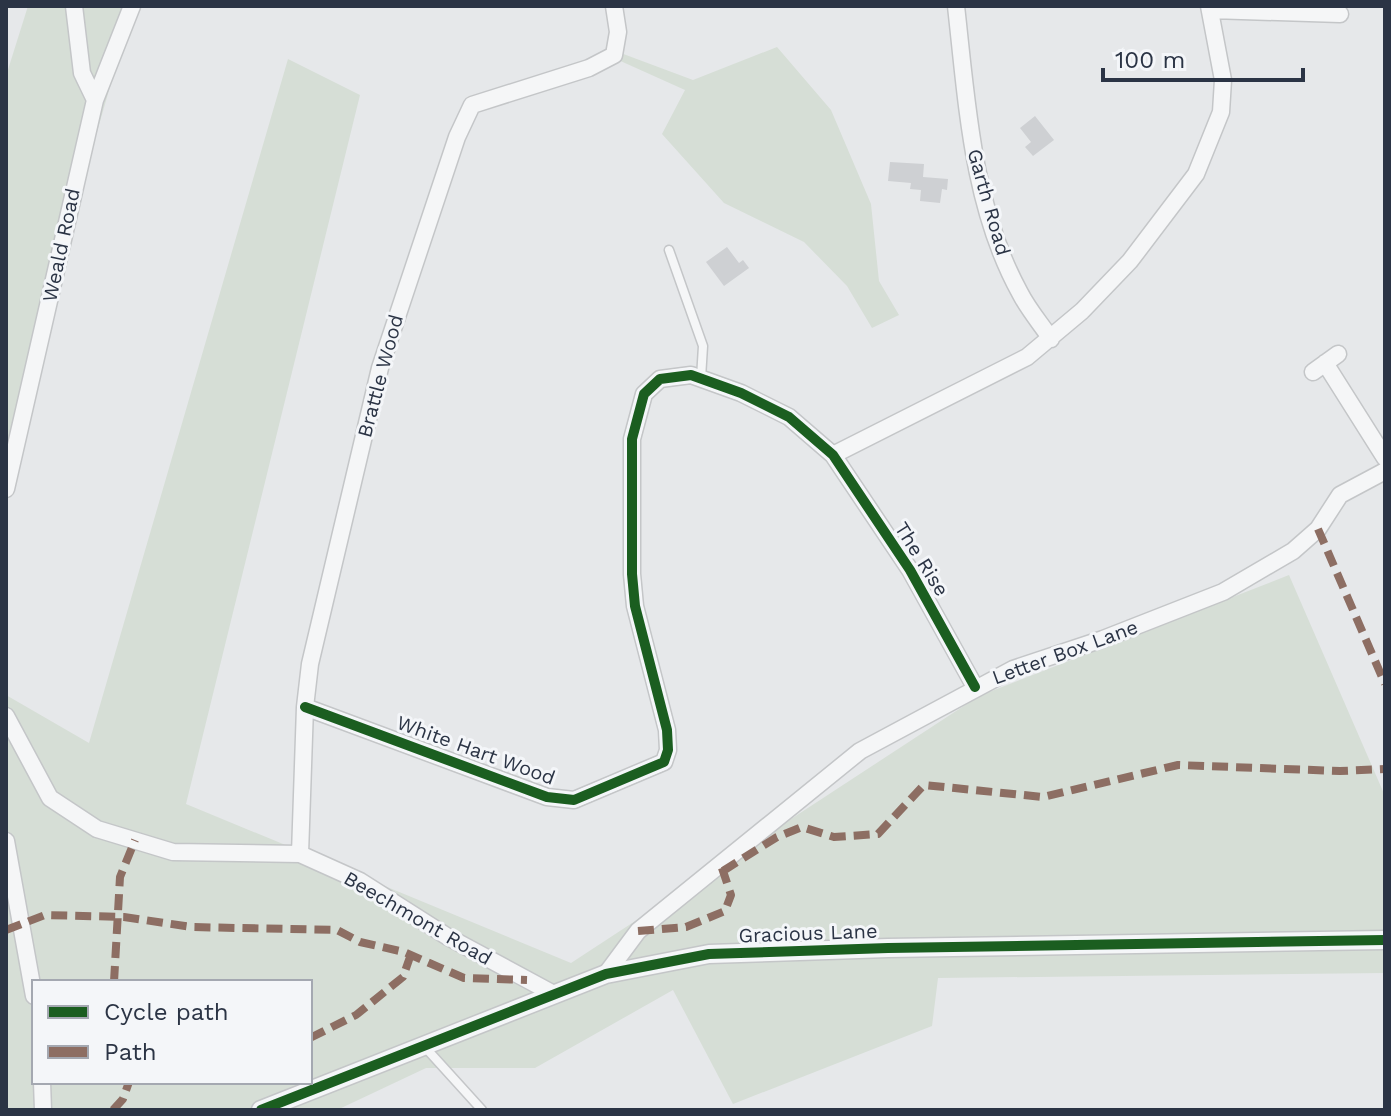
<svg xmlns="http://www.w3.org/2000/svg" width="1391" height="1116" font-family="'Work Sans',sans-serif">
<rect width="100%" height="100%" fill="#e6e8ea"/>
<path fill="#d6ded6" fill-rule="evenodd" d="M28,6h109l-8,15 -123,426v-371z
M777,47l54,63 40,94 8,77 20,34 -27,13 -25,-42 -43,-44 -80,-39 -62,-69 23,-44 -69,-31 2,-7 75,28z
M288,59l72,36 -174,709 385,159 408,-267 310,-121 96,221v177l-447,5 -6,48 -199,78 -60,-114 -138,78h-109l-89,42h-331v-415l83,48zM34,982h276v100h-276z"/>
<path fill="#ced0d3" d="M1035,116l19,24 -21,16 -8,-9 6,-5 -11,-14z
M890,162l34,2 -1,13 25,2 -1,11 -5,-1 -2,14 -20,-2 1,-11 -11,-1 1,-6 -23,-2z
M727,247l12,16 4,-3 6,8 -25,18 -18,-24z"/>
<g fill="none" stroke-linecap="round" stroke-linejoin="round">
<g stroke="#c4c6c8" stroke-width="11">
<path id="service" d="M669,250l34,96 -2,32
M424,1046l58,64"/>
</g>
<g stroke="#c4c6c8" stroke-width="19">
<path id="minor" d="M74,6l8,67 13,27
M956,6c11,97 16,200 64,287 8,16 21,31 31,46
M1211,10l129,4
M1325,363l60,95
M1313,372l25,-18
M833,455l194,-98 55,-46 48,-50 66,-87 25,-62 2,-32 -14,-74
M6,489l89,-389 37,-94
M305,707l242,90 27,3 90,-38 4,-12 -1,-20 -32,-124 -3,-32v-135l12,-45 16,-15 31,-4 50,18 48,24 44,38 77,115 65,117
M6,716l44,82 47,31 76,23 127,2 60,27 88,56 104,56
M6,841l28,155
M300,854l5,-147 5,-43 70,-296 77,-231 15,-32 117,-37 25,-13 4,-23 -4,-26
M606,974l32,-43 222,-180 153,-82 90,-30 120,-47 70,-41 25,-22 22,-34 45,-24
M42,1082l1,28"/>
</g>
<g stroke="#c4c6c8" stroke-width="21">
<path id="tertiary" d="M261,1110l345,-136 103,-20 179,-6 497,-8"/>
</g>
<use href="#service" stroke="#f5f6f7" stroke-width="8"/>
<use href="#minor" stroke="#f5f6f7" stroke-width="16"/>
<use href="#tertiary" stroke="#f5f6f7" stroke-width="18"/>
<path stroke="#8d6e63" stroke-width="8" stroke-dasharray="16 8" stroke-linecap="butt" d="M1318,529l67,155
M723,871l54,-34 25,-10 32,10 44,-3 46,-49 119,12 135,-32 162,6 45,-2
M6,930l39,-15 79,2 68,10 145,3 23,12 44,10 60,26 63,2
M638,931l48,-4 39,-16 6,-16 -10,-30
M114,982l6,-105 15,-37
M310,1038l46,-23 47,-38 8,-23
M113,1110l10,-11 6,-17"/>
<g stroke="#f4f6f9" stroke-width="15">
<path id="cycleway" d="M305,707l242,90 27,3 90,-38 4,-12 -1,-20 -32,-124 -3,-32v-135l12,-45 16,-15 31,-4 50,18 48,24 44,38 77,115 65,117
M261,1110l345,-136 103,-20 179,-6 497,-8"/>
</g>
<use href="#cycleway" stroke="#1b5e20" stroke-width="10"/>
</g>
<g text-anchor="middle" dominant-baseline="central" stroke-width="6" stroke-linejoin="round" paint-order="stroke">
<g font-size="20" fill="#2b3445" stroke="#f4f6f9">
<text transform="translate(989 202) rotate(74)">Garth Road</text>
<text transform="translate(61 245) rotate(-78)">Weald Road</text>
<text transform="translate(380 376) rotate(-75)">Brattle Wood</text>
<text transform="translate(922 559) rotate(58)">The Rise</text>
<text transform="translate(1065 652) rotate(-20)">Letter Box Lane</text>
<text transform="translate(476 750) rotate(20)">White Hart Wood</text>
<text transform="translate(418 918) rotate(30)">Beechmont Road</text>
<text transform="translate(808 933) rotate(-2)">Gracious Lane</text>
</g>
</g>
<rect width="1391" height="1116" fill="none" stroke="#2b3445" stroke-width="16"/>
<rect x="32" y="980" width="280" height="104" fill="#f4f6f9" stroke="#a4a8b1" stroke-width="2"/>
<rect x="48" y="1006" width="40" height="12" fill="#1b5e20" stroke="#a4a8b1" stroke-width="2"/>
<text x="104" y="1020" font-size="24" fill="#2b3445">Cycle path</text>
<rect x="48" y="1046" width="40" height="12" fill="#8d6e63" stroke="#a4a8b1" stroke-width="2"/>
<text x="104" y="1060" font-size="24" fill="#2b3445">Path</text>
<path d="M1103 68v12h200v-12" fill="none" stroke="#2b3445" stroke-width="4"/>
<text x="1115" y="68" font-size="24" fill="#2b3445" stroke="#f4f6f9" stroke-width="6" paint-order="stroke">100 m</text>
</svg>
